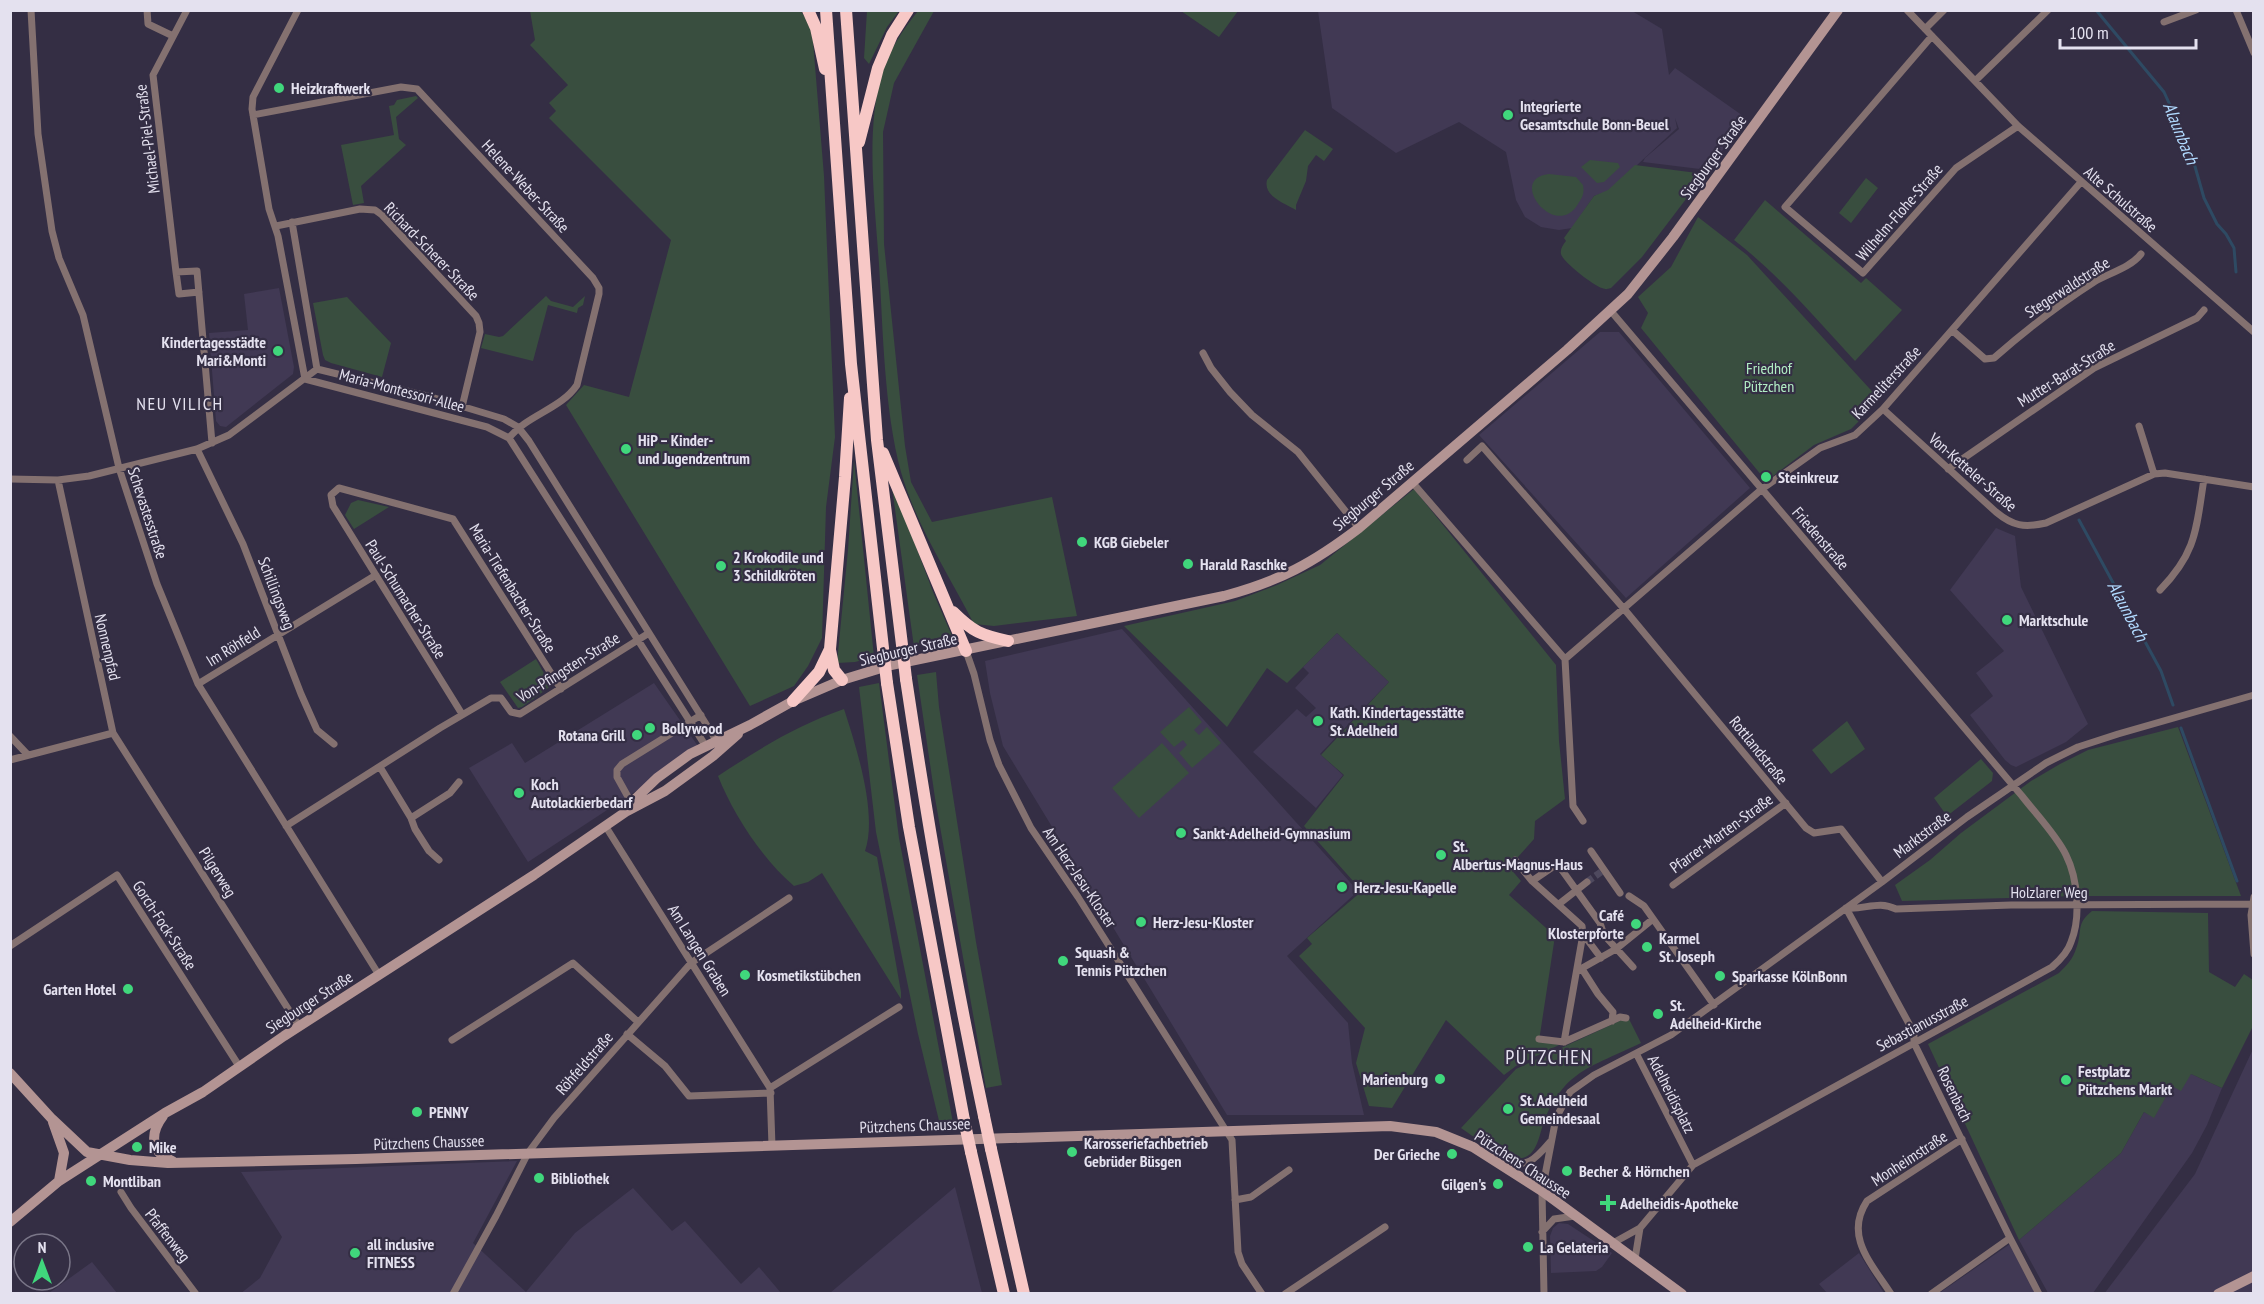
<svg xmlns="http://www.w3.org/2000/svg" width="2264" height="1304" font-family="'PT Sans Narrow',sans-serif">
<rect width="100%" height="100%" fill="#342e44"/>
<path fill="#413954" d="M1318,11h314l30,18 7,46 6,-7 71,50 -38,52 -65,-8 2,-4 34,-29 -4,-11 2,10 -68,63 -15,5 -22,32 -13,2 -18,-3 -16,-10 -9,-17 -10,-48 -47,-30 -63,31 -64,-45z
M279,288l15,79 -1,7 -67,53 -6,-1 -4,-5 -7,-88 39,-3 -4,-36z
M1600,332h19l131,156 -124,110 -147,-163z
M1996,528l19,8 6,51 67,137 -22,18 -50,25 -5,-2 -6,-5 -35,-45 23,-19 -17,-23 28,-22 -54,-61z
M1122,629l236,262 -71,65 61,67 4,40 12,52h-137l-224,-369 -13,-53 -5,-32z
M1337,633l52,49 -69,72 23,21 -27,33 -63,-56 44,-43 9,8 10,-9 -21,-20 14,-15 -6,-6z
M654,683l46,66 -172,113 -59,-94 43,-25 13,20z
M2253,1049v244l-149,1 91,-120z
M2191,1074l31,14 -15,37 -15,28 -99,140h-45l-29,-53 102,-87 23,-41 10,5 18,-32z
M517,1161l-44,82 53,49 49,-59 58,-45 39,43 13,-10 56,63 18,-17 22,26 -541,1 20,-16 22,-41 -41,-65z
M955,1187l27,106h-152z
M1559,1223l9,1 44,29 -10,14 -6,4 -45,2 -1,-37 3,-8z
M2010,1244l26,50h-98z
M1859,1253l25,40h-57l-8,-9z
M92,1262l25,31h-68z"/>
<path fill="#394e3f" d="M530,11h271l11,18 12,147 11,261 -9,70 -4,131 -14,28 -14,20 -44,20 -184,-301 18,-20 45,12 42,-157 -122,-122 7,-7 -7,-8 19,-18 -38,-40 5,-5z
M867,11h32l-12,16 -18,37 -5,-6z
M918,11h16l-40,72 -11,49 1,112 21,202 6,36 21,40 120,-25 25,119 -83,10 -20,-2c-25,-49 -58,-99 -73,-152 -17,-63 -18,-142 -22,-208 -4,-60 -14,-133 3,-191 6,-21 22,-45 36,-62z
M1181,11h57l-19,26z
M416,96l2,2 -22,19 3,22 7,6 -45,41 3,17 -11,2 -12,-60 53,-10 -5,-29 5,-1 3,-5z
M1305,130l28,19 -9,12 -8,-6 -8,11 -2,15 -10,24v5c-12,-7 -33,-14 -29,-30z
M1590,160l28,3 2,4 -16,15 -7,1 -16,-16z
M1635,165l70,9 -63,83 -31,31c-5,1 -4,2 -9,0 -8,-2 -39,-26 -41,-34 -1,-5 2,-9 5,-13l-2,-3 30,-42 14,-6z
M1549,174l27,3 7,8c2,10 -2,14 -7,22 -23,31 -69,-29 -27,-33z
M1866,178l12,10 -27,35 -12,-10z
M1765,200l96,83 5,-5 36,32 -47,51c-37,-40 -78,-88 -121,-121z
M1698,217l49,38 133,145 -29,29 -37,16 -41,31h-11l-121,-148 7,-15 -10,-16 33,-30z
M546,296l5,5 22,6 12,-11 -2,9 -5,3 -1,5 -29,-8 -15,56 -52,-13 4,-14 14,3 4,-1z
M347,297l44,46 -9,34 -51,-14 -6,-3 -2,-5 -10,-52z
M854,460l20,197 -19,5 -18,1 11,-113z
M891,480l42,112 19,44 -38,11z
M1414,489l142,176 3,76 6,58 -30,22 -1,18 -25,28 12,14 -12,14 46,41 -16,105 20,4 -43,21 -12,9 -58,-55 -54,88 -23,-2 -13,-43 9,-35 -66,-72 13,-12 -5,-6 55,-47 -58,-65 40,-51 -23,-20 68,-73 -52,-49 -50,50 -20,-15 -40,59 -103,-101 111,-25 42,-16 43,-20z
M358,500l31,7 -35,22 -9,-14 6,-12z
M536,659l15,27 -29,21 -4,1 -18,-26z
M936,672l3,35 37,235 26,143 -16,3 -51,-290 -18,-123z
M879,683l20,155 55,290 -13,1 -23,-95 -42,-202 -17,-145z
M1189,707l13,15 -8,8 5,5 8,-8 14,16 -29,25 -13,-15 8,-8 -4,-5 -9,7 -14,-15z
M844,709c12,37 34,105 21,142l12,6 24,135v7l-79,-126 -14,9 -14,4c-31,-26 -61,-72 -76,-110 43,-28 77,-50 126,-67z
M1847,721l18,28 -34,25 -19,-24z
M2178,727l63,169h-168l-171,5 -7,-16 35,-25 31,-27 70,-52 29,-17 28,-14z
M1162,743l27,30 -50,45 -27,-30z
M1981,759l12,14 -1,8 -45,35 -13,-18z
M2092,911l116,2 1,59 26,15 9,-13 9,6v46l-31,62 -31,-14 -10,17 -9,-5 -18,32 -10,-6 -23,41 -102,87 -91,-196 131,-71c7,-7 14,-14 17,-24 7,-17 -1,-25 16,-38z
M1628,1017l13,26c-18,9 -50,21 -65,33 -13,9 -24,26 -30,40 -8,18 -7,50 -38,41 -16,-5 -33,-20 -47,-29l55,-59z"/>
<g fill="none" stroke-linecap="round" stroke-linejoin="round">
<path stroke="#2e4a63" stroke-width="3" d="M2096,10l68,82 26,57 14,49 13,26 9,10 8,14 2,24
M2079,520l82,151 12,34
M2181,728l56,153"/>
<path stroke="#4e495e" stroke-width="7" stroke-dasharray="7 3.5" stroke-linecap="butt" d="M1587,882l14,-10"/>
<path stroke="#847170" stroke-width="7" d="M31,10l7,124 14,97 7,27 24,57 36,153 38,116 41,100 181,291
M147,10l1,14 25,12
M187,10l-34,65 23,197 21,-1 15,172
M298,10l-45,87 -1,12 17,100 9,27 27,143
M1907,10l111,116 236,206
M2236,10l18,43
M2164,22l32,-12
M1925,29l19,-19
M1932,36l-147,171 78,66 93,-105 62,-42
M1975,81l73,-71
M253,115l148,-28 16,2 176,189 6,10v6l-22,91c-16,24 -50,30 -68,53
M292,222l25,147
M276,226l84,-17 15,1 7,5 94,101 3,7 1,9 -18,75
M176,272l3,22 20,-2
M1610,310l412,486c14,18 35,40 44,59 12,24 15,63 5,87 -3,10 -11,18 -19,25l-359,198 -53,63 -27,15
M1953,331l32,28 9,-1c32,-28 64,-53 100,-76 15,-9 36,-14 47,-28
M1203,353l8,15 19,24 22,23 46,37 61,76
M317,369l114,28 73,22 14,8 11,14 187,299
M305,379l182,48 22,11 196,307
M1883,409l113,103c17,14 28,16 50,11l108,-49 11,-1 89,14
M2139,426l15,48
M197,449l46,95 58,150 16,36 17,14
M1467,460l15,-14 143,164 181,218 8,5 27,-4 41,53
M1948,469l146,-101 103,-50 7,-8
M10,479l48,1 31,-4 108,-27 32,-14 88,-66
M58,480l55,253 186,293
M1412,482l153,177 8,147 10,15
M2160,590c37,-38 36,-61 44,-111
M966,651l8,23 16,66 9,25 32,63 47,69 154,243 6,112 4,12 20,30
M1565,659l197,-170 58,-41 35,-13 28,-26 198,-227
M198,684l178,-109
M462,714l-129,-208 -2,-11 8,-7 114,31 108,170
M10,736l17,18
M10,760l103,-27
M380,767l31,51 4,11 14,22 10,9
M632,804l-15,-27v-7l5,-6 79,-49
M411,818l39,-25 9,-11
M286,826l154,-98 51,-30h10l10,14 9,2 129,-81
M606,827l164,261 2,58
M1591,851l29,42
M1515,860l17,21 50,45 1,8 -19,108
M1532,881l22,-15h5l41,57 4,12 29,32
M1673,885l113,-82
M1629,896l15,10 70,99
M2254,897l-3,18 3,39
M1559,904l28,-22
M1846,908l68,125v10l96,195 29,56
M1846,908c19,2 32,-8 50,1l115,-4 243,-1
M1583,934l18,24
M10,946l107,-71 122,191
M1582,969l16,25 15,18 -1,9
M1577,971l39,-22 37,-30
M627,1034l38,32 24,30 82,-3
M1539,1039l25,3
M452,1040l121,-77 65,59
M1564,1042l56,-25 6,1
M1637,1055l56,110
M770,1088l129,-81
M1502,1163c26,4 32,-2 48,-21
M121,1192l10,16 65,86
M1235,1200l16,-3 38,-27
M1542,1232l12,-13 21,-3
M1635,1259l5,-31
M453,1294l43,-78 32,-63 26,-35 137,-155 98,-65
M1285,1294l100,-67
M1544,1294l-2,-103 14,-73 14,-26 24,-17 77,-40 211,-153 85,-65 79,-54 32,-16 40,-13 136,-39
M1891,1294c-20,-31 -47,-58 -24,-93l95,-62
M1931,1294l79,-56"/>
<path stroke="#b39493" stroke-width="10" d="M627,811l4,-8 26,-25 33,-24 60,-29 43,-24 49,-21 49,-15 333,-69c56,-15 89,-33 135,-68l208,-178 61,-56 45,-57 165,-227
M10,1073l42,46 35,33 43,8 38,3 188,-4 1034,-33 46,6 37,15 69,44 140,103
M163,1116c-13,17 -13,36 9,45
M53,1122l11,31 -5,28
M10,1222l49,-41 106,-68 38,-21 81,-56 250,-161 93,-64 38,-20 48,-35 25,-22
M2218,1294l36,-18"/>
<path stroke="#f7c8c6" stroke-width="12" d="M808,10l8,18 9,41
M826,10l25,354 33,293
M846,10l31,430 26,213
M859,142l19,-74 14,-33 16,-25
M883,453l83,198
M953,612c20,20 28,23 55,29
M830,650l4,20 8,10
M906,679c22,147 47,292 78,437
M887,683l22,144 55,293
M793,701l26,-29 11,-23 15,-172 5,-79
M991,1149l33,145
M971,1152l33,142"/>
<path stroke="#f7c8c6" stroke-width="12" d="M903,653l3,26
M884,657l3,26
M984,1116l7,33
M964,1120l7,32"/>
</g>
<g fill="#40d77c" stroke="#342e44" stroke-width="2">
<circle cx="279" cy="88" r="6"/>
<circle cx="1508" cy="115" r="6"/>
<circle cx="278" cy="351" r="6"/>
<circle cx="626" cy="449" r="6"/>
<circle cx="1766" cy="477" r="6"/>
<circle cx="1082" cy="542" r="6"/>
<circle cx="1188" cy="564" r="6"/>
<circle cx="721" cy="566" r="6"/>
<circle cx="2007" cy="620" r="6"/>
<circle cx="1318" cy="721" r="6"/>
<circle cx="650" cy="728" r="6"/>
<circle cx="637" cy="735" r="6"/>
<circle cx="519" cy="793" r="6"/>
<circle cx="1181" cy="833" r="6"/>
<circle cx="1441" cy="855" r="6"/>
<circle cx="1342" cy="887" r="6"/>
<circle cx="1141" cy="922" r="6"/>
<circle cx="1636" cy="924" r="6"/>
<circle cx="1647" cy="947" r="6"/>
<circle cx="1063" cy="961" r="6"/>
<circle cx="745" cy="975" r="6"/>
<circle cx="1720" cy="976" r="6"/>
<circle cx="128" cy="989" r="6"/>
<circle cx="1658" cy="1014" r="6"/>
<circle cx="1440" cy="1079" r="6"/>
<circle cx="2066" cy="1080" r="6"/>
<circle cx="1508" cy="1109" r="6"/>
<circle cx="417" cy="1112" r="6"/>
<circle cx="137" cy="1147" r="6"/>
<circle cx="1072" cy="1152" r="6"/>
<circle cx="1452" cy="1154" r="6"/>
<circle cx="1567" cy="1171" r="6"/>
<circle cx="539" cy="1178" r="6"/>
<circle cx="91" cy="1181" r="6"/>
<circle cx="1498" cy="1184" r="6"/>
<path d="M1605 1194h6v6h6v6h-6v6h-6v-6h-6v-6h6z"/>
<circle cx="1528" cy="1247" r="6"/>
<circle cx="355" cy="1253" r="6"/>
</g>
<g text-anchor="middle" dominant-baseline="central" stroke-width="4.5" stroke-linejoin="round" paint-order="stroke">
<g font-size="16" font-weight="bold" fill="#e4e1ef" stroke="#342e44" text-anchor="start">
<text x="291" y="88">Heizkraftwerk</text>
<text x="1520" y="106">Integrierte<tspan x="1520" dy="18">Gesamtschule Bonn-Beuel</tspan></text>
<text x="266" y="342" text-anchor="end">Kindertagesstädte<tspan x="266" dy="18">Mari&amp;Monti</tspan></text>
<text x="638" y="440">HiP – Kinder-<tspan x="638" dy="18">und Jugendzentrum</tspan></text>
<text x="1778" y="477">Steinkreuz</text>
<text x="1094" y="542">KGB Giebeler</text>
<text x="733" y="557">2 Krokodile und<tspan x="733" dy="18">3 Schildkröten</tspan></text>
<text x="1200" y="564">Harald Raschke</text>
<text x="2019" y="620">Marktschule</text>
<text x="1330" y="712">Kath. Kindertagesstätte<tspan x="1330" dy="18">St. Adelheid</tspan></text>
<text x="662" y="728">Bollywood</text>
<text x="625" y="735" text-anchor="end">Rotana Grill</text>
<text x="531" y="784">Koch<tspan x="531" dy="18">Autolackierbedarf</tspan></text>
<text x="1193" y="833">Sankt-Adelheid-Gymnasium</text>
<text x="1453" y="846">St.<tspan x="1453" dy="18">Albertus-Magnus-Haus</tspan></text>
<text x="1354" y="887">Herz-Jesu-Kapelle</text>
<text x="1624" y="915" text-anchor="end">Café<tspan x="1624" dy="18">Klosterpforte</tspan></text>
<text x="1153" y="922">Herz-Jesu-Kloster</text>
<text x="1659" y="938">Karmel<tspan x="1659" dy="18">St. Joseph</tspan></text>
<text x="1075" y="952">Squash &amp;<tspan x="1075" dy="18">Tennis Pützchen</tspan></text>
<text x="757" y="975">Kosmetikstübchen</text>
<text x="1732" y="976">Sparkasse KölnBonn</text>
<text x="116" y="989" text-anchor="end">Garten Hotel</text>
<text x="1670" y="1005">St.<tspan x="1670" dy="18">Adelheid-Kirche</tspan></text>
<text x="2078" y="1071">Festplatz<tspan x="2078" dy="18">Pützchens Markt</tspan></text>
<text x="1428" y="1079" text-anchor="end">Marienburg</text>
<text x="1520" y="1100">St. Adelheid<tspan x="1520" dy="18">Gemeindesaal</tspan></text>
<text x="429" y="1112">PENNY</text>
<text x="1084" y="1143">Karosseriefachbetrieb<tspan x="1084" dy="18">Gebrüder Büsgen</tspan></text>
<text x="149" y="1147">Mike</text>
<text x="1440" y="1154" text-anchor="end">Der Grieche</text>
<text x="1579" y="1171">Becher &amp; Hörnchen</text>
<text x="551" y="1178">Bibliothek</text>
<text x="103" y="1181">Montliban</text>
<text x="1486" y="1184" text-anchor="end">Gilgen's</text>
<text x="1620" y="1203">Adelheidis-Apotheke</text>
<text x="367" y="1244">all inclusive<tspan x="367" dy="18">FITNESS</tspan></text>
<text x="1540" y="1247">La Gelateria</text>
</g>
<g font-size="16" fill="#e4e1ef" stroke="#342e44">
<text transform="translate(147 139) rotate(-97)">Michael-Piel-Straße</text>
<text transform="translate(1713 157) rotate(-54)">Siegburger Straße</text>
<text transform="translate(526 186) rotate(47)">Helene-Weber-Straße</text>
<text transform="translate(2121 199) rotate(41)">Alte Schulstraße</text>
<text transform="translate(1899 212) rotate(-49)">Wilhelm-Flohe-Straße</text>
<text transform="translate(432 251) rotate(46)">Richard-Scherer-Straße</text>
<text transform="translate(2067 287) rotate(-33)">Stegerwaldstraße</text>
<text transform="translate(2066 373) rotate(-32)">Mutter-Barat-Straße</text>
<text transform="translate(1886 382) rotate(-47)">Karmeliterstraße</text>
<text transform="translate(402 390) rotate(15)">Maria-Montessori-Allee</text>
<text transform="translate(1973 472) rotate(41)">Von-Ketteler-Straße</text>
<text transform="translate(1373 495) rotate(-40)">Siegburger Straße</text>
<text transform="translate(148 513) rotate(72)">Schevastesstraße</text>
<text transform="translate(1821 538) rotate(49)">Friedenstraße</text>
<text transform="translate(513 588) rotate(58)">Maria-Tiefenbacher-Straße</text>
<text transform="translate(277 593) rotate(69)">Schillingsweg</text>
<text transform="translate(406 599) rotate(58)">Paul-Schumacher-Straße</text>
<text transform="translate(233 646) rotate(-32)">Im Röhfeld</text>
<text transform="translate(108 647) rotate(77)">Nonnenpfad</text>
<text transform="translate(908 649) rotate(-13)">Siegburger Straße</text>
<text transform="translate(568 667) rotate(-32)">Von-Pfingsten-Straße</text>
<text transform="translate(1759 750) rotate(51)">Rottlandstraße</text>
<text transform="translate(1721 833) rotate(-36)">Pfarrer-Marten-Straße</text>
<text transform="translate(1922 834) rotate(-37)">Marktstraße</text>
<text transform="translate(218 872) rotate(58)">Pilgerweg</text>
<text transform="translate(1080 877) rotate(56)">Am Herz-Jesu-Kloster</text>
<text x="2049" y="892">Holzlarer Weg</text>
<text transform="translate(165 925) rotate(57)">Gorch-Fock-Straße</text>
<text transform="translate(700 950) rotate(58)">Am Langen Graben</text>
<text transform="translate(309 1002) rotate(-33)">Siegburger Straße</text>
<text transform="translate(1922 1023) rotate(-28)">Sebastianusstraße</text>
<text transform="translate(584 1063) rotate(-49)">Röhfeldstraße</text>
<text transform="translate(1672 1094) rotate(63)">Adelheidisplatz</text>
<text transform="translate(1955 1094) rotate(64)">Rosenbach</text>
<text transform="translate(915 1125) rotate(-2)">Pützchens Chaussee</text>
<text transform="translate(429 1142) rotate(-2)">Pützchens Chaussee</text>
<text transform="translate(1909 1158) rotate(-33)">Monheimstraße</text>
<text transform="translate(1523 1164) rotate(33)">Pützchens Chaussee</text>
<text transform="translate(168 1235) rotate(52)">Pfaffenweg</text>
</g>
<g font-size="16" fill="#b1edc3" stroke="#342e44">
<text x="1769" y="368">Friedhof<tspan x="1769" dy="18">Pützchen</tspan></text>
</g>
<g font-size="18" font-style="italic" fill="#b1daff" stroke="#342e44">
<text transform="translate(2181 133) rotate(68)">Alaunbach</text>
<text transform="translate(2128 611) rotate(62)">Alaunbach</text>
</g>
<g font-size="18" letter-spacing="1.5" fill="#e4e1ef" stroke="#342e44">
<text x="180" y="403">NEU VILICH</text>
</g>
<g font-size="20" letter-spacing="1.5" fill="#e4e1ef" stroke="#342e44">
<text x="1549" y="1057">PÜTZCHEN</text>
</g>
</g>
<rect width="2264" height="1304" fill="none" stroke="#e4e1ef" stroke-width="24"/>
<g transform="translate(42 1262)"><circle r="28" fill="#342e44" stroke="#7a7688" stroke-width="1.5"/>
<path d="M0-4.5L10 22L0 15L-10 22Z" fill="#40d77c"/>
<text y="-9" font-size="16" font-weight="bold" text-anchor="middle" fill="#e4e1ef">N</text>
</g>
<path d="M2060 39v9h136v-9" fill="none" stroke="#e4e1ef" stroke-width="3"/>
<text x="2069" y="39" font-size="18" fill="#e4e1ef" stroke="#342e44" stroke-width="4.5" paint-order="stroke">100 m</text>
</svg>
